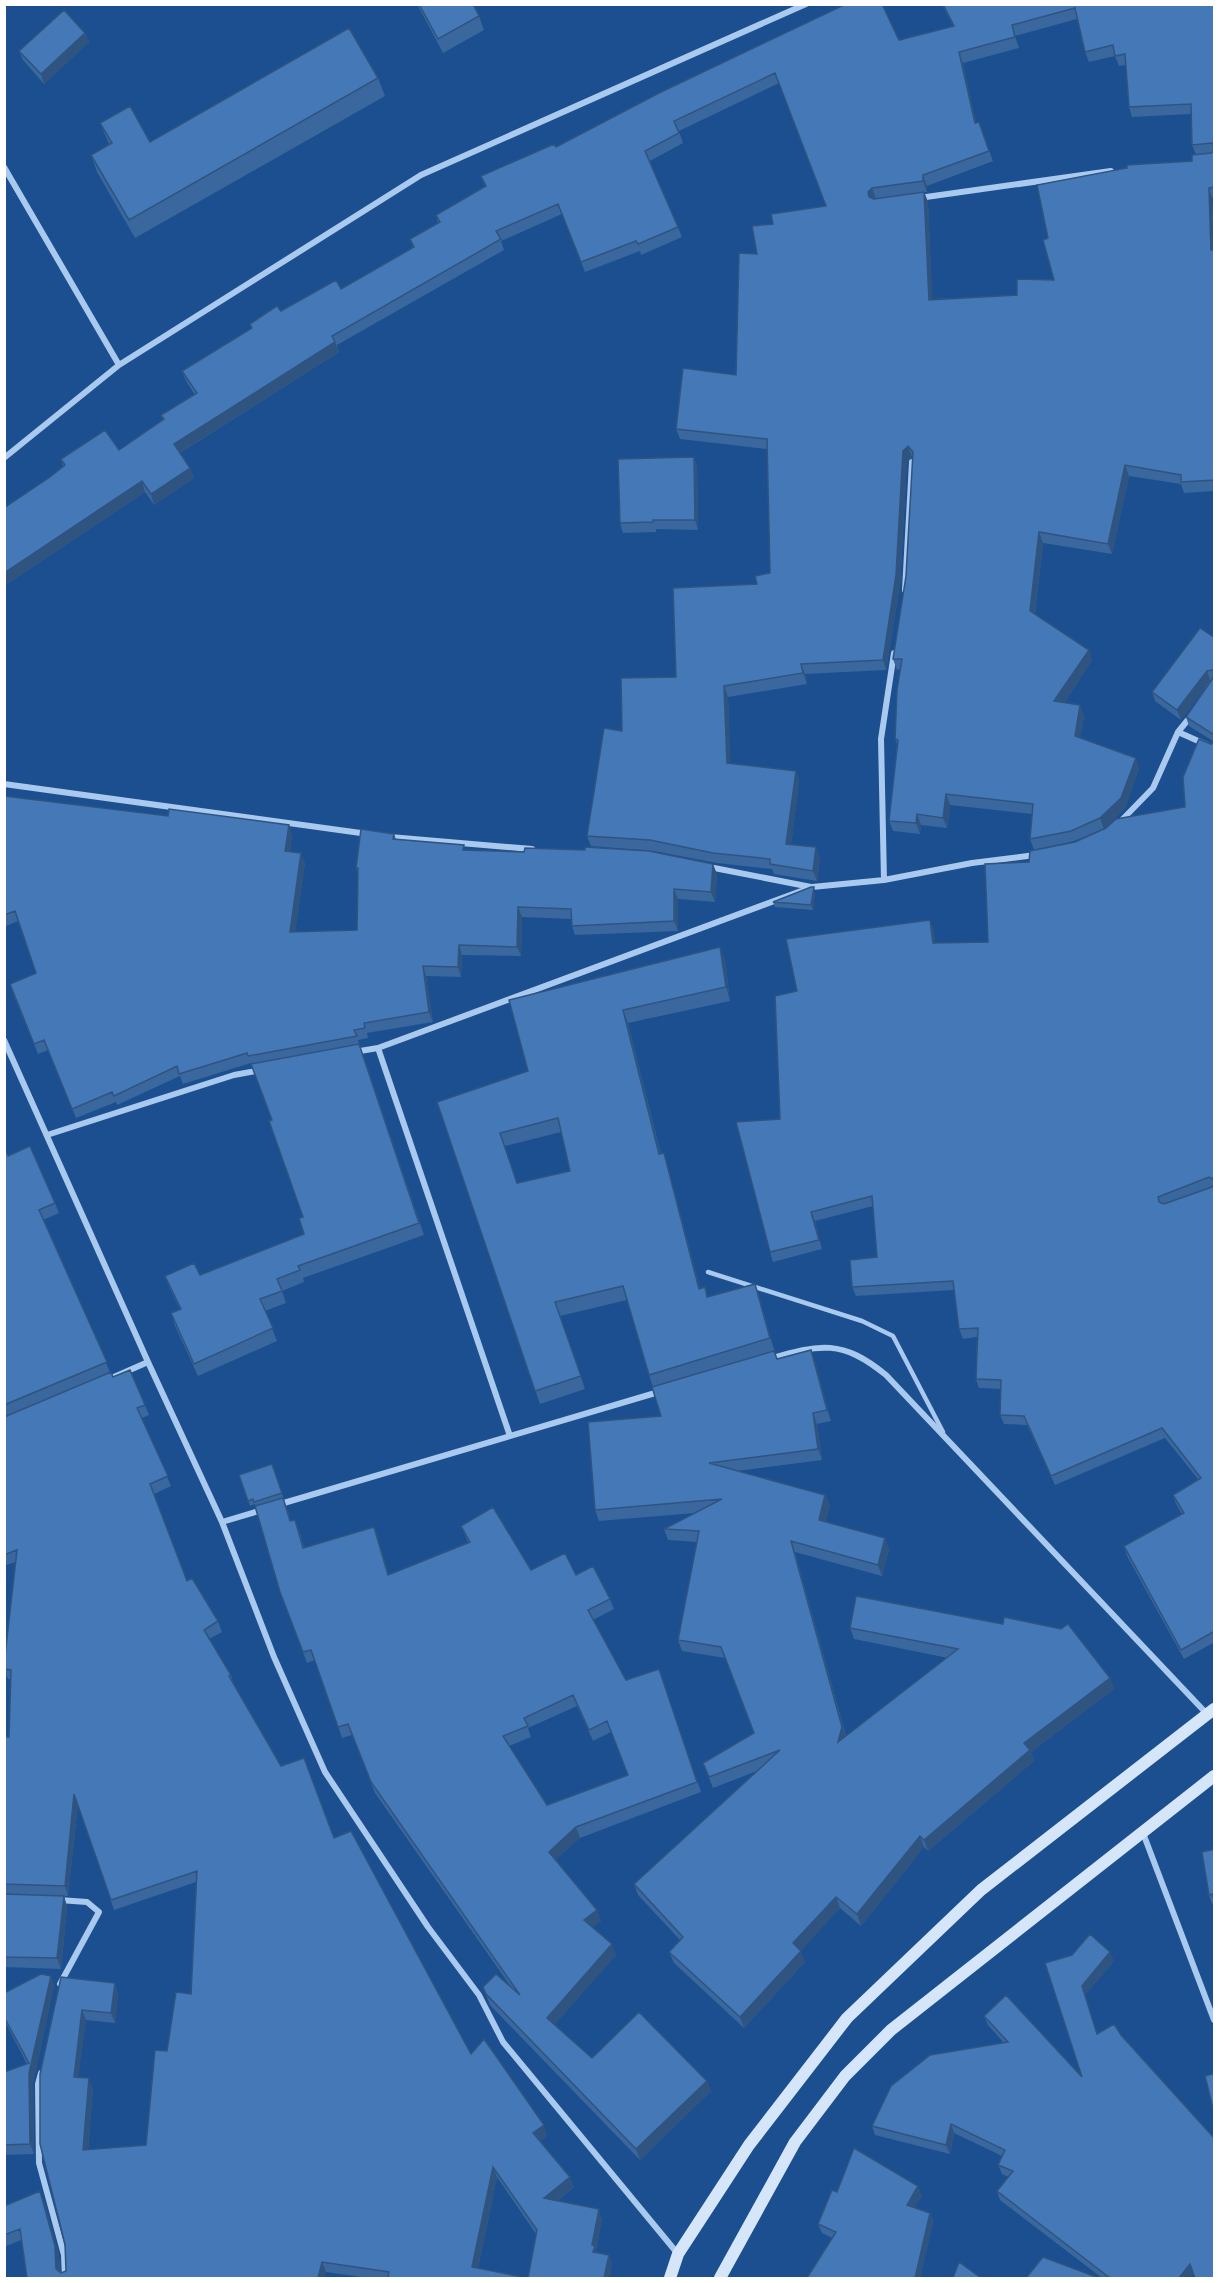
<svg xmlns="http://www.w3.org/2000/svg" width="1219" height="2283" font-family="Helvetica,sans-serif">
<rect width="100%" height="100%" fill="#1b4f8f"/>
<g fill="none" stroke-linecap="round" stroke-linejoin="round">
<path stroke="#a9c9ee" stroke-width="4.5" d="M708,1272l154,49 31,15 50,96"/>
<path stroke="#a9c9ee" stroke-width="6" d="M4,167l115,198
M919,198l192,-27
M4,458l115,-93 302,-190 385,-171
M905,590l7,-128
M1178,732l36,16
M4,784l364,50
M1119,823l34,-35 25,-56 13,-16
M390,837l142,12
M709,867l102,20
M884,880l-3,-141 13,-86
M4,1040l144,322 74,160 52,135 51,115 103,155 51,68 24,47 175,212
M378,1048l132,388
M354,1052l24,-4 434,-161 72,-7 88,-17 63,-8
M47,1135l187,-60 28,-5
M769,1359c51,-15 73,-20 117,16l321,339
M107,1380l41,-18
M277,1505l385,-114
M222,1522l40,-12
M1143,1833l71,187
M59,1900l28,2 12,10 -39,72
M41,2073l-3,11 1,79 25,92 1,23"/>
<path stroke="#d6e6fa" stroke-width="12" d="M670,2278l8,-24 71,-109 98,-127 134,-128 233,-181
M720,2278l75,-136 50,-66 46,-46 323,-254"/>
</g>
<path fill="#3a679d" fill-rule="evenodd" d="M417,4h56l6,12 5,14 -41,23z
M942,4h273v194h-3l3,52v241l-31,2 -3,-9 -52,-8 -17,78 -69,-11 -8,71 54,36 3,10 -28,43 20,13 -4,22 59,30 -14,40 -21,21 -30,12 -40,9 -4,-11 2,-25 -82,-9 -3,23 -26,-3 -1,9 -27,-3 -4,-10 8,-77 -2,-5 5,-70 -3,1 -4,-11 13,-83 7,-118 -1,-1 -5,5 -7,123 -14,85 -81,4 2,10 -79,13 2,66 66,8 3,11 -8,62 29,13 -3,24 -43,-7 -2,-5 -55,-6 -63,-12 -63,-5 -4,-10 35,-105 54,-54 81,-93 13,-11 -3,-124 -87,-10 -4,-10 60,-54 21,-121 16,-30 53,-18 -47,-123 -100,48 4,12 -33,18 32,76 -41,18 -1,-4 -55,21 -23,-58 -61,27 3,9 -167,95 2,7 -159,101 10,15 4,10 -40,27 -9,-13 -141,94v-78l46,-31 13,-11 -2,-7 58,-9 44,-30 -2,-5 34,-20 -9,-14 -4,-10 69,-42 -1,-5 31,-13 60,-22 72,-41 -3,-9 28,-16 -2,-8 49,-29 -4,-10 75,-29 103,-54 240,-53 54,-14zM1077,19l8,33 4,10 26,-6 4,10 7,-1 3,42 3,10 59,-3 1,31 4,10 -4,6 -144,77 6,42 -37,15 -85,4 -4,-97 -4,-10h3v-6l66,-25 -14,-39 -3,1 -13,-60 56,-15 -4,-12z
M85,33l4,9 -45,42 -21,-24 -4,-9z
M378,78l7,18 -250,142 -38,-66 -6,-17 18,-11 -9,-21 50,19z
M694,457l3,10 1,63 -42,-1v3l-33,1 -3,-10z
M1215,638v1004l-31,17 -57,-103 -3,-10 58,-32 -6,-10 -3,-9 25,-16 -33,-41 -110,47 -28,-60 -23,-1 -4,-9 1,-26 -22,-1 -3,-9 1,-42 -14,2 -4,-10 -5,-39 -98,6 -4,-9 25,-30 -4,-51 -58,15 7,28 -49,13 -3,-10 10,-133 17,-128 133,-71 3,9 2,14 53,-1 41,-80 46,-20 110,-35 26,-63 2,-3 -24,-15 -3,-9 24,-37 -29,40 -26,-19 -3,-9z
M4,796l288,39 -2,17 15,11 -10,69 62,-2 1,-56 -2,-6 38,-34 2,5 70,11 251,24 -2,28 -37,-3v32l-103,4 -3,-9 -1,-7 -49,-2 -1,39 -59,-1 -1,22 -35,-1 7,46 -66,11 1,5 -10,2 66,195 -121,43 1,4 -22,9 4,12 -21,8 12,30 -79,35 -23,-50 -4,-13 9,-4 -10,-20 -5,-13 35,-1 104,-41 -1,-17 -31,-97 -21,-57 -68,21 -3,-8 -63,29 -1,-3 -40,16 -28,-68 -10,4 -25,-60 23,-21 -18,-52 -14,6z
M815,892l-2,18 -38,-3 -2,-5z
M725,960l5,41 -102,22 33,131 7,13 32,121 5,-1 3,10 47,-13 4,13 18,62 38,2 16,60 -14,3 5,36 -85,11 88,24 5,11 -5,16 60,16 4,11 -7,27 -87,-24 51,184 102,-78 -94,-19 -4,-11 260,50 4,11 -83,63 3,9 -106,90 -4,-4 -63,79 -21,-18 -40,43 5,11 -61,66 -70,-65 -5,-11 11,-12 -42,-45 -4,-11 123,-113 -44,17 -10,-25 51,-30 -29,-75 -43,-7 -4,-11 19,-98 -29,-2 -4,-11 31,-16 -96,8 -4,-11 66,-94 -8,-29 -4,-12 -22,-75 -67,16 25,73 -45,15 -103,-302 91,-31 -19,-71zM561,1132l9,39 -53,12 -12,-37z
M4,1147l4,9 47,47 4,10 -16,7 67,152 3,5 32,28 4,10 -7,3 29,68 -17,8 33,87 31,40 4,11 -13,7 22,36 3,10 47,81 53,72 137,216 76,82 -7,5 34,46 -17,14 45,18 -6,32 1,1 12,3 3,10 -76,-31 -39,-57 -19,91 49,10h-159l-42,-6 -299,6 -6,-38 -17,7v-41l40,-5 15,55 1,16 1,1 5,-2 -5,-294 57,16 -3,30 -29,-3 -8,57 15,12 -5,61 58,-5 21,-94 24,-57 5,-112 -82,28 -36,-106 -10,92 -64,-2v-157h5l2,-58h-3l-4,-9v-5l11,-103 -11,4z
M272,1464l19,57 8,9 5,18 70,-21 15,48 79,-33 -7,-16 70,44 45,5 34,24 4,10 -21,11 33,60 33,-11 42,123 -121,46 -25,22 46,61 -8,6 23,28 -62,70 38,33 115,23 4,10 -71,69 -150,-155 -7,-18h28l-136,-194 -23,-58 -10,3 -27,-78 -8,3 -27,-71 -25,-88 -5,2 -11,-31zM577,1706l16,35 18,-9 17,43 -81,30 -38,-59 22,-9 -3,-9z
M1215,1849v54l-3,1 -3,-9z
M4,1894l60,2 3,11 -6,62 -57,-2z
M1114,1961l-29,34 12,39 97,239 -5,5h-87l-102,-78 -3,-9 12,-14 -7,-3 -4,-9 4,-9 -48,-23 -4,21 -75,-19 -3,-9 132,-83 -16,-18 -4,-9 98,61 -37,-114z
M51,1976l3,10 -21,97 1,71 -30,1v-83l23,-8 -23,-44v-27z
M837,2192l85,4 -8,11 16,6 3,9 -13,56h-113l25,-40 -10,-5 -4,-9z"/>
<path fill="#305480" d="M85,33l4,9 -45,42 -3,-10z
M959,52l4,11 16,71 -4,-11z
M923,175l4,11v6l-4,-11z
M872,188l4,11 -3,9 -5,-16z
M1209,188l3,10 2,62 -3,-10z
M924,192l4,10 5,108 -4,-10z
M335,342l4,10 -161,102 -4,-10z
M908,446l4,11 -5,5 -7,123 -14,85 -3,-10 20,-209z
M694,457l3,10 1,63 -3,-10z
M1125,465l4,11 -17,78 -4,-10z
M190,468l4,10 -40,27 -3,-11z
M142,481l3,11 -141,94v-13z
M1039,532l4,11 -9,78 -4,-10z
M1089,650l3,10 -34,52 -4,-11z
M801,664l4,10 2,10 -4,-11z
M1207,671l3,9 -29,40 -4,-10z
M724,686l4,11 3,76 -4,-10z
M1080,705l4,11 -5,30 -4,-10z
M1136,758l3,10 -14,40 -21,21 -4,-11z
M796,771l3,11 -9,72 -4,-10z
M946,794l4,11 -3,23 -4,-10z
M917,814l4,11 -1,9 -4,-11z
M289,825l3,10 -3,26 -4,-10z
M816,847l4,10 -3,24 -4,-10z
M301,853l4,10 -11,79 -4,-10z
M713,864l4,10 -2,28 -4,-10z
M814,887l1,5 -2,18 -2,-5z
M674,889l4,10v32l-4,-10z
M518,907l4,10 -1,39 -4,-9z
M930,920l3,9 4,23 -4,-9z
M459,945l3,10 -1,22 -3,-10z
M720,947l5,13 5,41 -4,-14z
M423,966l3,10 7,46 -4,-10z
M623,1010l5,13 36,145 -5,-14z
M664,1153l4,14 36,135 -5,-13z
M811,1212l4,9 7,28 -3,-9z
M755,1284l4,13 16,55 -5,-14z
M811,1350l4,11 16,60 -4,-11z
M813,1413l4,11 5,36 -4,-11z
M825,1495l5,11 -7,25 -4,-11z
M374,1527l4,11 14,48 -4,-11z
M885,1538l4,11 -7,27 -4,-11z
M791,1541l4,11 51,186 -8,4z
M1110,1678l4,11 -83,63 3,9 -106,90 -4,-11 100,-97z
M74,1794l4,10 -10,92 -3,-10z
M576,1827l4,11 -27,24 -4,-10z
M920,1836l4,11 -63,79 -4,-12z
M64,1896l3,11 -6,62 -4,-11z
M836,1897l4,11 -43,47 -4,-12z
M597,1910l4,11 -13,10 -4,-11z
M612,1944l4,11 -65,74 -4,-11z
M801,1951l4,11 -61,66 -4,-11z
M1110,1952l4,9 -29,34 -3,-9z
M51,1976l3,10 -21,97 1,71 -4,-10 -1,-71z
M115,1983l3,10 -3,30 -4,-10z
M82,2010l4,10 -9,67 -3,-10z
M89,2078l4,11 -6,71 -4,-10z
M707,2081l4,10 -71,69 -4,-11z
M951,2124l3,9 -4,21 -4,-9z
M544,2125l3,11 -10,7 -4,-10z
M493,2167l4,10 -21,100 -4,-10z
M570,2177l4,10 -27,21 -3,-10z
M918,2186l4,10 -12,18 -3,-9z
M40,2191l4,10 15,55 1,22 -4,-9z
M599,2209l3,10 -6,32 2,5 -1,6 -5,-17z
M930,2213l3,9 -13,56h-5z
M609,2255l3,10 -2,13h-6z
M322,2262l4,10 -2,6h-6z
M1190,2264l4,9 -5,5h-10z"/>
<path fill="#4478b7" stroke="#305480" stroke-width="1.5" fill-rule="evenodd" d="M419,4h54l6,12 -41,23z
M846,4h36l17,36 55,-14 -11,-22h272v144l-3,-5 -20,2 -1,-41 -62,3 -4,-53 -10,2 -2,-11 -28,7 -10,-44 -63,17 3,12 -56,15 16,71 4,-1 10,29 -66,24v6l-51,7 -4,4 1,5 5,2 50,-7 5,108 88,-5v-16l37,1 -11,-40 5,-2 -11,-53 90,-17v-3l65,-4v-6l19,-2 4,-3v37l-6,1 2,62h4v230l-34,2v-7l-56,-10 -17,79 -69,-12 -9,79 59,39 -35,51 26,4 -5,31 61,22 -15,40 -21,20 -29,13 -41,8 3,-35 -87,-10 -3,24 -26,-4 -1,9 -27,-2 9,-81 -3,-1 2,-49 5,-31h-9l13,-83 7,-124 -5,-6 -5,5 -7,124 -13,85 -82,4 2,9 -79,13 3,77 69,8 -10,73 30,3 -3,24 -43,-7v-5l-57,-6 -63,-13 -63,-4 17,-108 18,3 -1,-53 55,-1 -3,-89 84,-4 -2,-8 15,-3 -3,-134 -91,-10 7,-61 53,7 3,-122 18,1 -5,-28 21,-2 -2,-10 55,-8 -51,-133 -101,48 5,12 -34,18 33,76 -40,17 -2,-3 -55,21 -23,-58 -62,27 5,8 -169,97 3,6 -161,102 16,24 -39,26 -9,-13 -138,92v-65l46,-31 15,-12 -4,-6 44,-29 14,20 45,-31 -3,-4 36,-22 -15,-22 70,-43 -2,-4 27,-18 4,5 55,-31 5,9 73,-42 -4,-8 30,-17 -4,-7 50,-29 -5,-10 73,-32 2,3 103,-54z
M64,10l21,23 -44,41 -22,-23z
M349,28l29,50 -249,142 -38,-65 21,-12 -12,-20 30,-17 20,36z
M694,457l1,63h-42v2l-33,1 -2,-64z
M1200,628l15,10v34l-3,-2 -5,1 -30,39 -25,-18z
M1215,675v61l-2,-2 -27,-17z
M1199,739l12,5 4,-4v440l-6,-3 -51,20 1,5 5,2 48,-17 3,-4v448l-34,19 -57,-104 60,-33 -11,-18 28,-17 -39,-50 -111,48 -27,-60 -24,-1 1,-35 -25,-1 2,-51 -19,1 -6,-48 -101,6 -2,-27 27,-3 -5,-61 -61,16 8,28 -49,12 -34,-130 44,-3 -5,-123 22,-5 -11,-52 144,-19 3,23 55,-1 -3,-78 44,-2 1,-11 45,-9 31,-14 10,-9 69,-12 -2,-30z
M4,796l164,20 1,-7 120,16 -4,26 16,2 -11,79 67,-2 1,-62h-2l5,-39 33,5 -1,5 71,6 -1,5 61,2 1,-4 60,2v-3l64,4 64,13 -2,28 -37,-3v32l-102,5 -1,-17 -53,-2 -1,40 -58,-2 -1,22 -35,-1 6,46 -65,11 1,5 -11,2 3,6 -109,20 -1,-3 -68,21 -2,-8 -63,30 -2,-4 -40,17 -28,-69 -10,4 -24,-60 26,-11 -21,-62 -11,4z
M811,887h3l-3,18 -38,-3z
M720,947l6,40 -103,23 36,144 5,-1 35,136 6,-2 2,10 48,-13 15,54 -121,37 -26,-89 -68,16 26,74 -46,15 -98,-289 91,-31 -19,-71zM558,1118l12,53 -53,12 -17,-50z
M359,1044l60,179 -121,43 2,4 -23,9 5,12 -22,8 13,29 -79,36 -23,-51 10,-4 -16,-33 29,-13 6,12 104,-41 -5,-16 4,-1 -34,-96 3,-1 -21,-56z
M30,1146l25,57 -16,7 68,152 -103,43v-258l4,9z
M811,1350l16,60 -14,3 5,36 -109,14 116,32 -6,25 66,18 -7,27 -87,-24 51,186 -4,15 120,-93 -108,-21 6,-32 147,28 1,-7 57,12 7,-5 42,54 -86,65 6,7 -106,90 -4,-4 -63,78 -21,-17 -43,46 8,8 -61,66 -71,-65 14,-15 -49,-53 146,-134 -71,27 -6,-14 51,-30 -33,-86 -43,-7 21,-109 -35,-2 58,-30 -127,11 -7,-88 73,-6 -9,-29 122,-36 3,8z
M130,1370l15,35 -8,3 31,68 -18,8 37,97 5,-3 26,43 -14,9 27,45 -2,1 52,90 23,-8 30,80 17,-7 120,223 13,-15 60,86 -11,8 37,44 -26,21 55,11 -7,36 3,1 -2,6 16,3 -5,23h-76l9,-48 -44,-63 -21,100 55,11h-139l1,-6 -67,-10 -4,16h-291l-7,-49 -16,6v-29l36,-15 15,55 1,23 5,4 5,-2 -1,-27 -25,-100v-70l21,-97 54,6 -4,30 -29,-3 -8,67 15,1 -6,72 63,-5 9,-95 12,1 9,-59 15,2 6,-123 -86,29 -37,-106 -9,92 -61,-2v-147h5l2,-67 -7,-1v-4l13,-115 -13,5v-138l107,-45 2,5z
M272,1464l10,29 -28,9 -1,-3 -5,2 -9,-26z
M283,1498l7,23 5,-1 8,28 71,-21 14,48 82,-33 -9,-16 32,-19 38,63 34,-17 11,22 17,-9 17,33 -22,11 38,70 33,-11 38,113 -121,45 -27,25 48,58 -13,10 28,24 -65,74 45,40 47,-46 68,69 -71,68 -150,-155 -3,-7 13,-13 24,21 -149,-213 -23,-58 -10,3 -27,-77 -8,2 -23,-60 -25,-86zM573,1695l16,35 18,-9 21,54 -81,30 -44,-69 25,-10 -4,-8z
M1215,1849v53l-3,-8 -3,1 -7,-43z
M4,1894l60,2 -7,62 -53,-1z
M1090,1934l20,18 -28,34 15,48 17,-10 7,11 94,104v139h-20l-5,-14 -11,14h-69l-113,-87 16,-20 -15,-6 7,-15 -54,-26 -5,21 -74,-19 19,-40 39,-31 78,-13 -24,-26 22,-21 76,82 -37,-114 27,-8z
M41,1974l10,2 -22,97 1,71 -26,1v-73l25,-9 -25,-46v-24z
M1215,2073v43l-10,-40z
M854,2148l64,38 -11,19 23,8 -15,65h-108l29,-46 -18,-8 14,-34 5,2z
M1043,2257l56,21h-73z
M959,2262l22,16h-28z"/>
<rect width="1219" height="2283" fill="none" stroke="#ffffff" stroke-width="12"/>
</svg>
